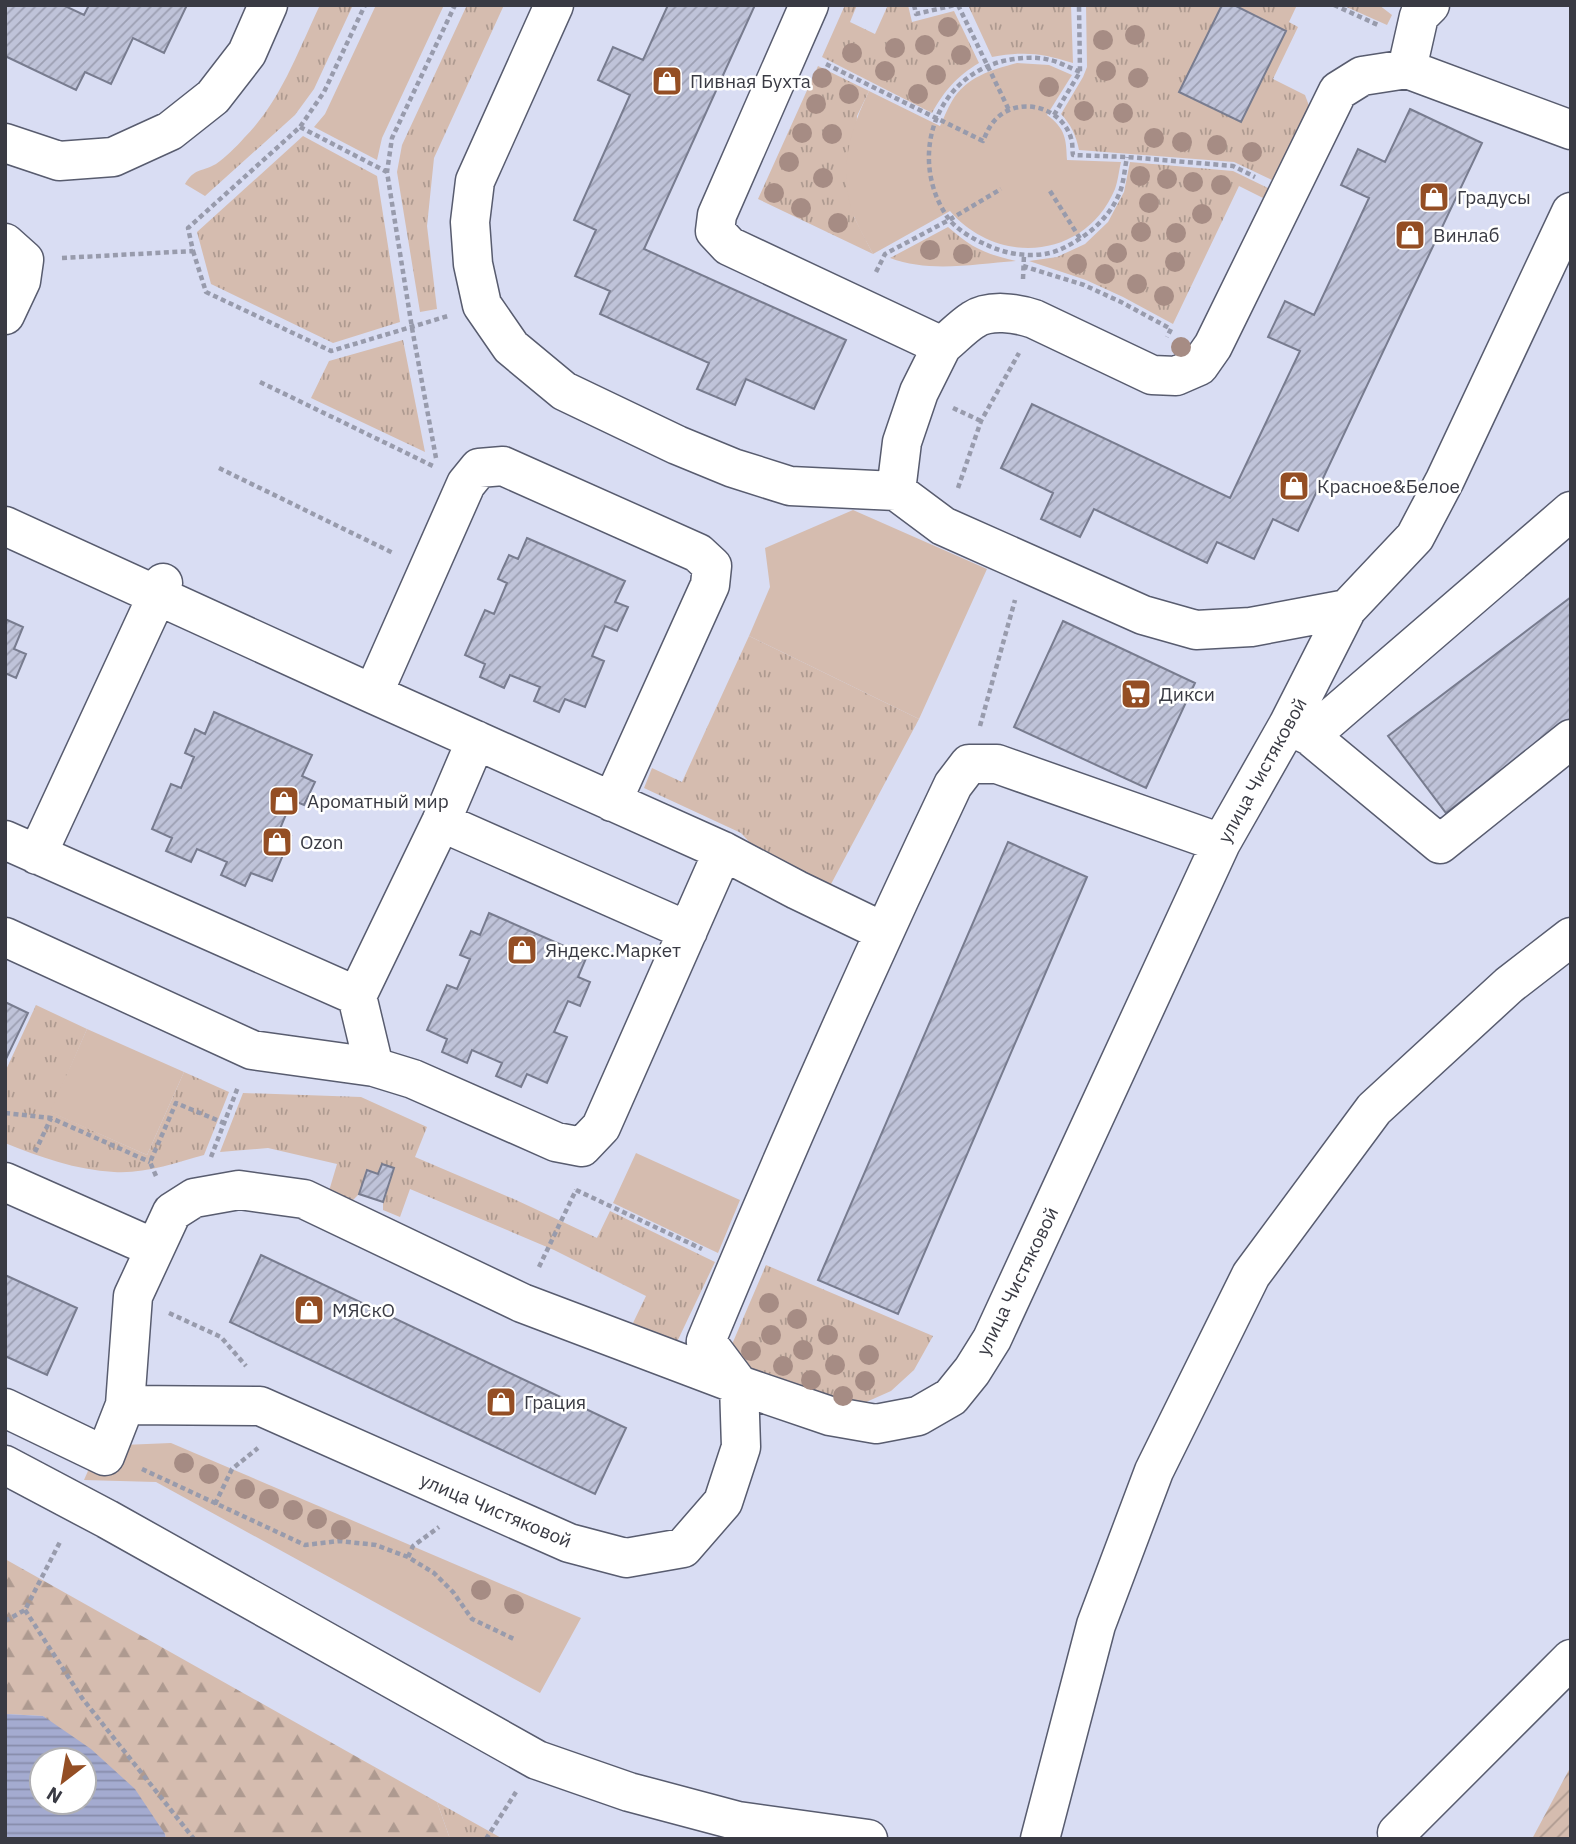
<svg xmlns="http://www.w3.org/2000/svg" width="1576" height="1844" font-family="'IBM Plex Sans',sans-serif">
<defs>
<pattern id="grass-tufts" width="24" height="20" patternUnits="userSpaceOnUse" patternTransform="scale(1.75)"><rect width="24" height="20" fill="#d5bcaf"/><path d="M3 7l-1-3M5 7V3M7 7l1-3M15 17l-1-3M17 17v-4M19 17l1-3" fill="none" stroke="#ae9a90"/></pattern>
<pattern id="forest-firs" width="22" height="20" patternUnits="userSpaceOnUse" patternTransform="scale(1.75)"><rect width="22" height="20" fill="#d5bcaf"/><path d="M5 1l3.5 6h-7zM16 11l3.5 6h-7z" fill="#ae9a90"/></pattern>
<pattern id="garden-furrows" width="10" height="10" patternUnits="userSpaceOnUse" patternTransform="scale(1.75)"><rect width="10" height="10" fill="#d5bcaf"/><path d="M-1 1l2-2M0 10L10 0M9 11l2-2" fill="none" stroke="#ae9a90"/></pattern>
<pattern id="water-rules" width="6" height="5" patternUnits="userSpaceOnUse" patternTransform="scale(1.75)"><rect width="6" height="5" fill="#a4abd0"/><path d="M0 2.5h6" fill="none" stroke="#878caa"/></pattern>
<pattern id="building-hatch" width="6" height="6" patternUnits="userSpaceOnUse" patternTransform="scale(1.75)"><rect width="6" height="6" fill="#bfc3d9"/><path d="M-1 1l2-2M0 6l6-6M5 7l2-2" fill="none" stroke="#9c9fb2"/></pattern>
</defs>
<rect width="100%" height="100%" fill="#d9ddf3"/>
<path fill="url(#grass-tufts)" d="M320,5h33l-39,84 -19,26 -90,81 -20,-12c9,-16 17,-12 31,-20 10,-7 20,-17 28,-26 37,-37 54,-87 76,-133z
M467,5h37l-70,153 -7,68 10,83 -17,3 -23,-140 5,-27z
M845,5h12l-7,17 25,12 13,-29h20l4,17 42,-11 25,52c-23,14 -34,27 -47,50l-110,-56z
M968,5h103l2,58c-31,-10 -49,-12 -81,-6z
M1086,5h136l-43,87 62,30 45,-91 -52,-26h63l-8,17 9,5 -25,52 32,16 6,16 -35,71 -42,-20 -155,-12c-3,-15 -8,-25 -18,-36l22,-37 4,-10z
M1342,5h37l13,10 -5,10z
M818,66l51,25 -12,25 -3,101 19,37 -115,-55z
M303,136l74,40 23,146 -67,21 -122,-59 -14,-52z
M1130,162l103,9 39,19 -5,10 -28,-14 -66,138 -50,-27 -37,-17 -57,-19 28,-4 28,-13 23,-22 16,-30z
M948,227c24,21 37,27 68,34 -42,3 -86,12 -126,-3z
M403,340l22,112 -114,-54 18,-37z
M749,636l170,83 -89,167 -75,-38 -14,-15 -97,-45 8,-20 30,14z
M36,1005l51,24 -36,83 96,43 37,-83 45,20 -25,63c-29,8 -60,19 -90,17 -38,-2 -74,-15 -109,-29v-71z
M243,1093l118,4 66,30 -12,30 101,43 81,38 13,-27 105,51 -39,82 -43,-21 13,-27 -92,-46 -144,-61 -10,28 -17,-7v-8l11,-34 -16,6 -11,-4 -8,24 -6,6 -24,-9 8,-27 -69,-16 -48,4z
M766,1265l167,71 -19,34 -23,21 -27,12 -26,5 -100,-38 -8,-21z
M437,1802l66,37h-53z"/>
<path fill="url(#forest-firs)" d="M5,1559l432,243 13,37h-284l-1,-5 -122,-118 -38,-2z"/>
<path fill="#d5bcaf" d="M376,5h68l-62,133 -5,22 -63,-33 11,-13z
M1017,63l32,2 23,10 -25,40c19,14 19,24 20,45l54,2c-2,8 -3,19 -6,27 -29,70 -117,78 -165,22l-77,43c-6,-12 -13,-23 -18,-35 -18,-44 -6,-87 14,-128l71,35c4,-8 7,-17 12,-25 14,-24 39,-31 65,-38z
M853,510l134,59 -68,150 -170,-83 21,-49 -5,-39z
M87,1029l97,43 -37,83 -97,-43z
M636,1153l104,47 -22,53 -105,-50z
M171,1443l410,175 -41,75 -384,-211 -72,-2 15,-34z"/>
<path fill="url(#garden-furrows)" d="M1571,1766v73h-39z"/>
<path fill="url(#water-rules)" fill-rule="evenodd" d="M5,1714l38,2 48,33 44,40 30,45 1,5h-161zM42,1760h42v42h-42z"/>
<path fill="url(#building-hatch)" stroke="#787c8f" stroke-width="2" d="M5,5h58l21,10 5,-10h98l-23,48 -31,-15 -22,46 -26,-12 -9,18 -71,-34z
M668,5h87l-111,244 202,91 -32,69 -68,-30 -11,26 -38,-16 12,-26 -109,-49 10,-23 -35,-15 21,-46 -22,-10 56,-125 -32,-15 15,-33 30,13z
M1222,5h12l52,26 -45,91 -62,-30z
M1410,109l72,34 -184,388 -25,-12 -19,40 -37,-17 -10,21 -113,-54 -14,28 -39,-18 12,-26 -52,-25 31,-64 198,94 70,-147 -32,-14 17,-36 29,14 55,-117 -28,-13 17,-36 27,13z
M527,538l98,43 -10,21 13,5 -11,24 -12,-5 -13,30 12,5 -19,46 -20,-8 -6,13 -25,-11 6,-14 -30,-12 -6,13 -24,-11 5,-13 -20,-9 20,-45 9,4 13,-31 -9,-4 11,-24 9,4z
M1571,597v121l-125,95 -58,-77z
M5,619l18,8 -9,22 12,5 -10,24 -11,-5z
M1063,621l132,62 -49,105 -132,-61z
M214,712l98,43 -10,21 13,6 -11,23 -12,-5 -13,31 12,5 -19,45 -21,-8 -6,13 -24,-11 6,-13 -30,-13 -6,13 -25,-11 6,-13 -20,-9 19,-45 10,4 13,-31 -9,-4 10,-24 10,5z
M1008,842l79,35 -189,437 -80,-34z
M489,913l98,43 -9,21 12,5 -10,24 -12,-5 -14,31 13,5 -20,46 -20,-9 -6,13 -25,-11 6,-13 -30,-13 -5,13 -25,-11 5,-13 -20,-9 20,-45 10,4 13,-30 -10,-4 11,-24 9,4z
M5,1002l23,11 -23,48z
M382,1164l12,4 -11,34 -24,-8 8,-24 11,4z
M261,1255l365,173 -31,66 -365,-172z
M5,1275l72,33 -30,67 -42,-19z"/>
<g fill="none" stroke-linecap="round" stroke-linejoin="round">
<g stroke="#585c6f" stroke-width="41">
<path id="minor" d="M554,5l-79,176 -5,41 3,42 9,41 29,42 53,44 113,54 56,23 57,18 106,5 6,-49 17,-50 23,-46 -213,-100 -14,-15 2,-16 92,-210
M1407,69l12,-53 11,-11
M5,143l54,18 54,-4 57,-26 43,-34 34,-44 21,-48
M5,243l19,17 -3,21 -16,34
M942,346c10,-8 20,-19 31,-26 16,-11 44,-7 61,-1l118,56 24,1 23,-10 14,-20 125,-255 24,-15 45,-7 164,61
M896,491l47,35 200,89 53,15 55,-3 96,-18
M5,526l368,168 350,157 74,39 87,42
M373,694l93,-210 13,-16 24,-2 195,87 14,13 -2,19 -98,217
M1288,725l22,11 130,108 131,-105
M1310,736l261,-225
M441,822l247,109
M5,840l352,156 17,71
M37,855l126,-272
M5,937l247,113 122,17 39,12 143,63 26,5 19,-20 122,-276
M357,996l84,-174 35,-82
M5,1182l149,66
M739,1385l-33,-44c78,-188 160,-373 247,-556l16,-21h28l224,79
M125,1405l8,-109 39,-84 22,-14 45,-8 65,9 218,104 217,82
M5,1408l100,48 20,-51 135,1 309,137 57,15 57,-10 40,-46 18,-55 -2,-62 91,31 46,8 42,-8 33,-19 21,-26 20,-32 229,-496 67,-118 59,-116 68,-72 30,-57 126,-268
M5,1465l102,54 430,241 92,32 109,29 130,18
M1040,1839l56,-214 58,-154 97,-196 123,-166 135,-124 62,-48
M1402,1839l-5,-6 174,-174"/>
</g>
<path stroke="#989bac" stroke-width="4.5" stroke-dasharray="5 3.5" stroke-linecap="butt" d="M914,5l2,9 39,-9
M958,5l51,105
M1334,5l44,20
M826,64l157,77c4,-9 7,-17 15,-24 24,-21 64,-9 73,21 2,5 1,12 2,17l54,2 106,9 22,11
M1080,72c-10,-4 -20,-10 -30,-12 -15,-4 -32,-2 -47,1 -70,18 -95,99 -55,157 9,12 25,21 39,27 20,10 50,14 72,5 27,-12 52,-32 62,-61 3,-10 4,-22 6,-32
M1054,115l26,-43 -1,-67
M300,127l87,45
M1050,191l31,49
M193,251l13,41 125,59 117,-35
M62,258l131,-7 -5,-23 112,-101 24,-35 41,-87
M1023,266l61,19 37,17 50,27 -4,8
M876,272l9,-18 64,-34 52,-31
M1023,279l1,-24
M260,382l173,84
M953,408l28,13
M436,458l-24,-130 -25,-156 5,-34 63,-133
M219,468l174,85
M958,488l23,-67 38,-68
M980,726l35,-126
M5,1113l46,5 99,44
M35,1152l16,-34
M211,1157l27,-70
M156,1176l-6,-14 26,-59 48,20
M576,1190l126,59
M539,1267l37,-77
M169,1313l52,24 25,29
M142,1469l163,76 34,-4 37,4 32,12 26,16 19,19 19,27 42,20
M215,1504l17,-35 26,-21
M408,1557l5,-11 26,-19
M25,1610l57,88 112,141
M5,1621l20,-11 36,-70
M486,1839l30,-47"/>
<use href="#minor" stroke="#fff" stroke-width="38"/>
</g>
<g fill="#a68c84">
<circle cx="948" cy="27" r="10"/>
<circle cx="1135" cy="35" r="10"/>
<circle cx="1103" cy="40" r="10"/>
<circle cx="925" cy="45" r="10"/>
<circle cx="895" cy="48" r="10"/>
<circle cx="852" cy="53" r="10"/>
<circle cx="961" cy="55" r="10"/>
<circle cx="885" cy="71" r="10"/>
<circle cx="1106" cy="71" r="10"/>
<circle cx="936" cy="75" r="10"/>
<circle cx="822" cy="78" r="10"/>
<circle cx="1138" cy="78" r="10"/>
<circle cx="1049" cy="87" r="10"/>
<circle cx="849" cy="94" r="10"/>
<circle cx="918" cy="94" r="10"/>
<circle cx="816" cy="104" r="10"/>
<circle cx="1084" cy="111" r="10"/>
<circle cx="1123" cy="113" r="10"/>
<circle cx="802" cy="133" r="10"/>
<circle cx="832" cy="134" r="10"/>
<circle cx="1154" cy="138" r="10"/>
<circle cx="1182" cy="142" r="10"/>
<circle cx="1217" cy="145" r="10"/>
<circle cx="1252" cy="152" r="10"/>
<circle cx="789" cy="162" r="10"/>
<circle cx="1140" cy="176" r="10"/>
<circle cx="823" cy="178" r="10"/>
<circle cx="1167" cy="179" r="10"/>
<circle cx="1193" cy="182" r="10"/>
<circle cx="1221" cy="185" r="10"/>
<circle cx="774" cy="193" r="10"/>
<circle cx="1149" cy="203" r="10"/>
<circle cx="801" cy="208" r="10"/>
<circle cx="1202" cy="214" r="10"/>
<circle cx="838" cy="223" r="10"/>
<circle cx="1141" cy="232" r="10"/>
<circle cx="1176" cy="233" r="10"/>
<circle cx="930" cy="250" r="10"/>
<circle cx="1117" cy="253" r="10"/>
<circle cx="963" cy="254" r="10"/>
<circle cx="1175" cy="262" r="10"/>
<circle cx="1077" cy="264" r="10"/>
<circle cx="1105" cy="274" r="10"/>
<circle cx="1137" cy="284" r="10"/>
<circle cx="1164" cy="296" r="10"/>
<circle cx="1181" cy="347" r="10"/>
<circle cx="769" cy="1303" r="10"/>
<circle cx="797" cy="1319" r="10"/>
<circle cx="771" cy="1335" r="10"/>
<circle cx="828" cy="1335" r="10"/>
<circle cx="803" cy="1350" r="10"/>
<circle cx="751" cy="1351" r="10"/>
<circle cx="869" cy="1355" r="10"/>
<circle cx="835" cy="1365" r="10"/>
<circle cx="783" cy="1366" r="10"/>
<circle cx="811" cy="1380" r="10"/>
<circle cx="865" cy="1381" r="10"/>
<circle cx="843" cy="1396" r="10"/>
<circle cx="184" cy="1463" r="10"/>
<circle cx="209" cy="1474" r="10"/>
<circle cx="245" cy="1489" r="10"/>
<circle cx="269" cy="1499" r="10"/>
<circle cx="293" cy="1510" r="10"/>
<circle cx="317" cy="1519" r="10"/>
<circle cx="341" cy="1530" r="10"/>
<circle cx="481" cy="1590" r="10"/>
<circle cx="514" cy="1604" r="10"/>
</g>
<defs>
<g id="shop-square" transform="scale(1.575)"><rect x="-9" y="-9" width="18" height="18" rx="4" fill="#944e24" stroke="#fff"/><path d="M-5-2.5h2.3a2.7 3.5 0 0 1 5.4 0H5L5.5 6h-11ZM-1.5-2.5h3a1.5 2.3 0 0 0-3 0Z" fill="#fff"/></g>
<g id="supermarket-square" transform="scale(1.575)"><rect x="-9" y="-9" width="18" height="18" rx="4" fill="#944e24" stroke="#fff"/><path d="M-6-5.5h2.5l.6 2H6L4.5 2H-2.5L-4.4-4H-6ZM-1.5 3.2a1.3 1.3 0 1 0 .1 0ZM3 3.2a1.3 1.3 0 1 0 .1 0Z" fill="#fff"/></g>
</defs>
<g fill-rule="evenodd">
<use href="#shop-square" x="667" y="81"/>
<use href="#shop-square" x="1434" y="197"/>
<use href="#shop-square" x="1410" y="235"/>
<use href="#shop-square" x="1294" y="486"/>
<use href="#supermarket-square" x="1136" y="694"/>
<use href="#shop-square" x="284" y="801"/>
<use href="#shop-square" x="277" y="842"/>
<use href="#shop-square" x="522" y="950"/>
<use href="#shop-square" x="309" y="1310"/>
<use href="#shop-square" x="501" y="1402"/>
</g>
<g text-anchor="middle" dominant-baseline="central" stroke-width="5" stroke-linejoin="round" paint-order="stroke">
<g font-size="19" fill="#393a43" stroke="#fff" text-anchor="start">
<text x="690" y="81">Пивная Бухта</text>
<text x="1457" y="197">Градусы</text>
<text x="1433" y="235">Винлаб</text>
<text x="1317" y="486">Красное&amp;Белое</text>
<text x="1159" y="694">Дикси</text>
<text x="307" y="801">Ароматный мир</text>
<text x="300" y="842">Ozon</text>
<text x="545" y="950">Яндекс.Маркет</text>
<text x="332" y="1310">МЯСкО</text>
<text x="524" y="1402">Грация</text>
</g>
<g font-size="19" fill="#393a43" stroke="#fff">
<text transform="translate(1262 770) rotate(-61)">улица Чистяковой</text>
<text transform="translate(1017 1281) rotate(-64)">улица Чистяковой</text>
<text transform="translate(496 1510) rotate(23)">улица Чистяковой</text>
</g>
</g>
<rect width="1576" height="1844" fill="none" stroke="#393a43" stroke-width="14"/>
<g transform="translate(63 1781) rotate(211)"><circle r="33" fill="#ffffff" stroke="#b0b0b4" stroke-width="2"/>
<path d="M0-5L12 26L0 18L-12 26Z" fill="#944e24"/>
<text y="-10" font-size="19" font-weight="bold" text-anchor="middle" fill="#393a43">N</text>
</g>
</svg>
